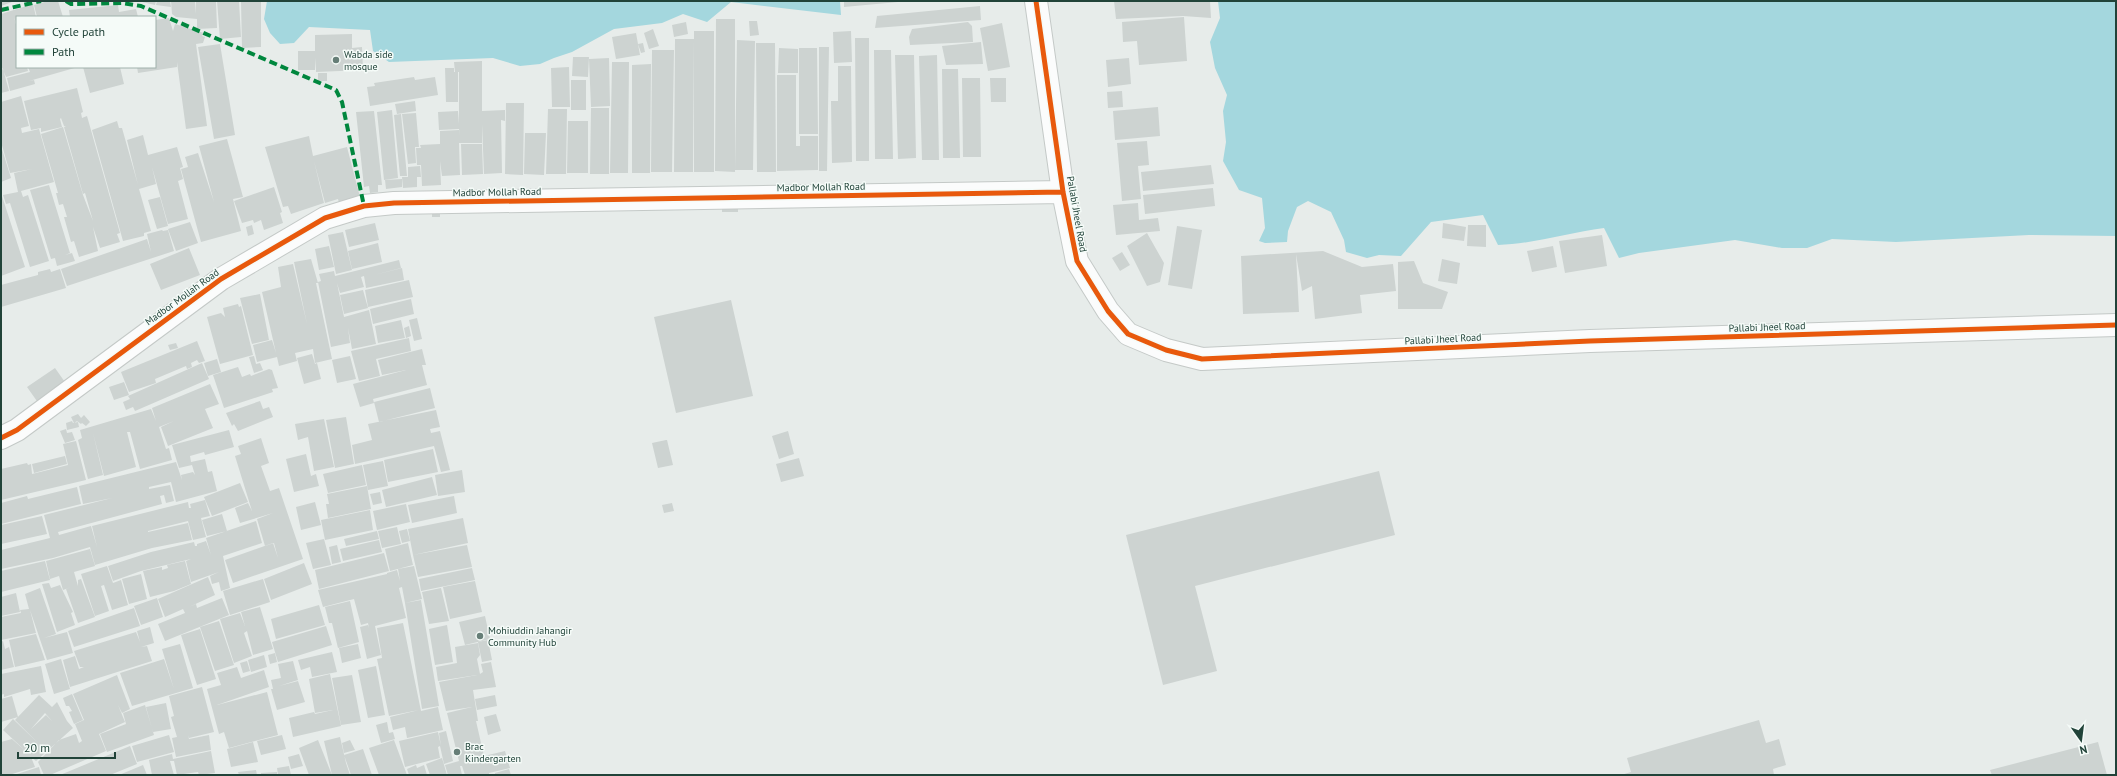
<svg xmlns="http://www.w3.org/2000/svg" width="2117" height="776" font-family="'PT Sans',sans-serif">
<rect width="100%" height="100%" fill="#e7ecea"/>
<path fill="#a4d7de" d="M267,1h573l1,14 -110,-13 -24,20 -24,-8 -21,9 -48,6 -42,23 -18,6 -14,6 -20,2 -27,-8 -104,4 -16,-11 -3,-21 -61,-3 -15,16 -14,1 -10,-11 -6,-14z
M1218,1h898v235l-87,-1 -133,7 -64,-3 -25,9h-25l-47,-8 -96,13 -20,5 -15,-30c-36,5 -71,16 -106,17l-15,-30 -52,7 -30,34 -22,-1 -12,3 -21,-6 -2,-12 -13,-28 -23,-11 -11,6 -9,24 -1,11 -22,1 -6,-2 6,-13 -3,-30 -23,-8 -16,-29 3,-19 -3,-31 4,-16 -12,-27 -5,-26 10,-24z"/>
<path fill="#cdd3d1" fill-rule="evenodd" d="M1,1h11v1l-11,4z
M48,1h10l5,16h-26l-3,-12z
M138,1h18l-1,4z
M157,1h13l1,6 -15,-2z
M171,1h24l1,13v-13h20l1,27 -20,1v-10l-21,-2 -4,-3z
M217,1h22l2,36 -21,2z
M241,1h20v46l-19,1z
M844,1h53l1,1 -54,5z
M1114,1h96l1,17 -28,-2 -67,3z
M33,4l3,13h-19v8l-3,-8 3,11v39h10l1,4 -22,6 -5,-12v-51z
M118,5l1,7 17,-3 2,8h-68l-1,-7z
M980,6l1,14 -106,8 2,-12z
M1184,17l3,44 -48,4 -2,-24 -14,1 -1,-20z
M169,18l4,13 2,-7 29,9 -2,3 3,1 -2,6 -7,1 11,82 -21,3 -9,-67v5l-39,6 -1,-6h18v-47z
M716,19h19v153l-20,-1z
M749,21h8l2,14 -9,1z
M686,22l2,12 -14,3 -2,-12z
M968,22l4,4 1,16 -63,3 -1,-8 3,-8z
M1002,23l8,44 -22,4 -8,-43z
M653,29l6,17 -10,3 -5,-16z
M694,31h20v141h-20z
M851,31l1,31 -18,1 -1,-31z
M636,33l4,22 -24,4 -4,-22z
M352,34v14l10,-1 1,23 -47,2v-14l-1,12h-17v-19h17v-16z
M855,38h14v123h-13z
M675,39h19l-1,133h-19z
M737,40l18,1 -2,129h-18z
M981,42l2,22 -37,1 -4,-19z
M643,43l2,9 -4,1 -3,-9z
M756,43h19l1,129h-19z
M220,44l15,91 -21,4 -16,-92z
M819,47h10l-2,124h-8z
M779,48l19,1v24h-20z
M799,48h18l1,86h-19z
M652,50h22l-2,122h-21z
M874,50h17l2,109h-18z
M895,55h19l2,103 -18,1z
M937,55l2,105h-17l-3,-104z
M573,57h16l-1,20 -16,-1z
M609,58l1,48 -19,1 -2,-48z
M1129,58l2,26 -23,3 -2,-27z
M482,61v50l23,-1v11l-4,-1 1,53 -18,1 -2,-50v19h-23l1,32 -18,1 -2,-15 1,24 -19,1 -1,-21h-4l-1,-17h5l-1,-3 20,-1v-13l19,-1 1,6 -1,-7 -20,1 -1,-18 20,-1 1,13v-52h-4l-1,-10z
M612,62h17l-1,111h-18z
M651,64l-1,109h-18v-108z
M838,66h13l1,96 -20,1 -1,-62h7z
M28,67h50l-49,14 5,-1 1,4 -25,7 -3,-13 23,-6z
M83,67h37l4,17 -34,9z
M569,67l1,40h-18l-1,-39z
M445,68h9v4h4v30h-12z
M3,69l6,22 -8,2v-23z
M942,69h16l2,89h-17z
M318,73h9v8h-9z
M777,75h19v71h4v-10h18v34l-41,1z
M414,77l1,3 20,-3 3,18 -68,11 -3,-19 8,-1 -1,-3z
M962,78h18l1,79h-18z
M990,78h16v24h-15z
M571,80h15v30h-15z
M77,88l6,24 -2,1 1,5 5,-2 33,117 -3,1 3,8 -20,6 -7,-21 5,24 -19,6 -5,-16 -3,1 -7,-25h3l-4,-13 -4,1 -3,-12h2l-17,-59 22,-7 20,68 10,26 -8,-28 -2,1 -19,-67 2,-1h-2l-3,-8 -1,1 2,8 -21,5v-4l-10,2 -7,-29z
M1122,91l1,16 -15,1 -1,-16z
M21,96l8,30 -8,2 1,5 17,-4 15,53 -33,9 2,6 5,-2 21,66 -19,6 -20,-64 -4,1 -3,-9 15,-3 -4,-19 18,-4 -22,4 -9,-31v-40z
M415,101l1,10 -19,3 -2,-10z
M506,103h18l-1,72 -18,-1z
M1158,107l2,29 -45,4 -2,-29z
M591,108h18v66h-19z
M548,109h19l-1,65h-20z
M392,110l6,68 -14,2 -7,-68z
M374,111l8,74h-4v7l-8,1 -1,-7 -5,1 -8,-75z
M416,113l3,34h-4l1,16 -8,1 -6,-50z
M401,114l6,62h-7l-6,-61z
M117,121l2,7h3l16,57 -11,-45 16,-5 5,20 29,-8 6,20 -3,1 3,11 -5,2 10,38 -20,5 -16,-57 4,17 -17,5 12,42 -7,2v3l-21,5 -31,-111z
M568,121h20v52h-21z
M525,133h21l-2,42 -20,-1z
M309,136l4,20 34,-9 13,50 -21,6 -1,-4 -13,4 -11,-42 10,42 -33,11 -3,-8 -5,1 -18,-60z
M227,139l16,58 -10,2 8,32 -40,11 -20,-73 7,-2 -3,-10 13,-4 16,49 -15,-56z
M1147,141l2,24 -11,1 3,33 -19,2 -5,-58z
M461,144h21l1,30 -21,1z
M1,146l10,32 -10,4z
M1211,165l3,19 -71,7 -2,-19z
M420,166l1,11h-4v10l-14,1 -1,-11h6v-10z
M402,179v8l-16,2 -1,-9z
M49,185l21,68 -5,2 7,-2 3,8 -18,5 -2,-8 -4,1 -21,-69z
M274,187l8,25 -2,1 3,10 -19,7 -3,-10 -7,3 -1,-3 -11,3 -8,-22z
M1213,188l2,18 -70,8 -2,-19z
M1,193l24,74 -24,9z
M160,197l8,29 -11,3 -9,-29z
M1138,203l1,17 19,-2 2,13 -44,4 -3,-30z
M722,205h16v7h-16z
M432,211h8v6h-8z
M190,222l8,21 -22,8 -8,-22z
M375,223l4,17 -30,7 -4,-17z
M1443,223l23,4 -2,14 -22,-3z
M252,225l2,9 -6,2 -2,-9z
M1468,225h18v22l-19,-1z
M1177,226l25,4 -10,59 -24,-4z
M162,230l1,1 5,-1 6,21 -107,35 -6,-17 86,-30 4,13 -4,-18z
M343,232l9,38 -16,4 -8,-39z
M1147,233l17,30 -4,19 -13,4 -20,-40z
M1602,235l5,31 -42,7 -6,-32z
M378,243l4,19 -30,7 -4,-18z
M329,246l5,21 -15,3 -4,-21z
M1553,246l4,21 -25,5 -5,-21z
M189,248l11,27 -39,15 -11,-26z
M1323,251l39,16 31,-3 3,27 -36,4 2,18 -47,6 -3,-33 -10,5 -6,-37 3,58 -56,2 -2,-58z
M1122,252l8,13 -10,6 -8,-13z
M311,259l7,24h-2l16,76 -17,4 -2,-14 -18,4 2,8 -18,5 -2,-9 -20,5 -4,-17 19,-5 4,13 -14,-61 19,-5 -3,-20 15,-3 14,60 -13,-62z
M1442,259l18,4 -3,21 -19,-3z
M399,260l2,8 -27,7 28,-7 2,12 -38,8 -2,-12 -3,1 3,10 -24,6 -3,-10 7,34 25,-7 7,34 -24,5 -4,-21 2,15 -19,4 -13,-65 3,-1 -2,-7 15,-3 1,5z
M1414,261l9,22 25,9 -6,17h-44v-47z
M50,269l1,3 9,-3 6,19 -65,19v-22l37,-10v-3z
M409,280l4,17 -45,10 -3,-17z
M363,290l5,18 -24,6 -4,-19z
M260,294l9,46 -17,4 -12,-46z
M411,299l3,15 -41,10 -3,-15z
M731,300l22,96 -77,17 -22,-96z
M238,304l1,3 2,-1 12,49 -33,9 -13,-47 14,-4 4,4 -2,-9z
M417,318l5,21 -8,2 -5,-21z
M401,320l4,18 -27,5 -3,-17z
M409,326l2,10 -5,2 -2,-10z
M409,338l2,13 -35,8 4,17 -21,5 -8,-30z
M197,341l8,20 -6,2 -2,-3 -6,3 1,4 -5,2 -1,-3 -31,13 1,4 -27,9 -8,-20z
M176,343l2,5 -8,2 -2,-5z
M422,349l4,16h-4l5,20 -54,14 1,4 -14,4 -7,-23 53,-14 -24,5 -4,-15z
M312,354l3,10 2,-1 4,16 -17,5 -7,-26z
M254,356l2,8 4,-1 3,7 -9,3 -5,-16z
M350,356l6,23 -19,4 -5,-23z
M217,359l4,13 -13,4 -4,-13z
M202,363l7,16 -74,32 -2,-4 -7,3 -3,-8 7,-3 -2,-3z
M238,367l4,10 8,-3 1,2 18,-7 3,1 6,18 -6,1 1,3 -49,16 -11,-33z
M55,368l12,17 -28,19 -12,-17z
M124,382l5,13 -15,5 -5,-13z
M210,384l9,20 -14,5 8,19 -45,18 -7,-19 13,-6 -15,6 7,22 3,-1 3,12 -32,9 -10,-37h-3l9,35 -32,9 -11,-43 10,42 -15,4 -10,-39 4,-2 -2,-8 71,-21 5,12 -4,-13z
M430,388l5,20 -56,14 -5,-20z
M260,401l3,8 6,-2 4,10 -35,14 -4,-7 -2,2 -6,-13z
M436,410l4,17 -10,2 1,4 9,-2 10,39 -9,2 -7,-26 -79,18 -3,-19 20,-5 -4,-16z
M78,414l3,4 3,-3 6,7 -4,4 -4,-3 -1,1 -4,-3 3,-2 -6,4 -3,-6z
M346,417l8,47 -19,4 -9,-48z
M324,419l10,48 -20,4 -6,-34 -10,3 -3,-16z
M72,421l1,2 5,-1 1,5 -12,3 -1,-7z
M66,429l1,4 5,-1 3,8 -10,3 -5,-12z
M229,430l5,17 -29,8 -1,-3 -14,4 1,6 14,-3 3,13 4,-1 5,20 -41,11 -5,-20 -22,5v2l21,-4 4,16 -8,2 -2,-8 -4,1 2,8 -104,28 1,3 32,-9 6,21 -5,-21 96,-24 1,6h2l-1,-4 15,-4 5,16 -9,2 5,19 -13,3 -5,-19 -40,10v1l40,-9 4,17 -40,8 -57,17 -5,-18 -37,11 -52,11v-19l49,-12 -6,-23 68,-17 -29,6 -4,-18 97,-24 6,18 -1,-5 12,-3 2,3 -3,-10 -13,3 -7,-23z
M788,431l6,23 -15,5 -7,-23z
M261,438l8,25 -8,3 9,25 9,-3 24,71 -70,24 -8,-23 48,-17 5,15 -4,-15 -9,3 -8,-27 16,-6 -33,10 -5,-15 13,-5 4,8 -17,-55 6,-2 -3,-8z
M666,440h1l6,25 -15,3 -6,-25z
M76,441l10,39 -85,20v-31l26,-6 1,2 3,-1 1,10 36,-9 -5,-21z
M433,449l5,23 -50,10 -4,-22z
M306,454l5,22 5,-2 3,12 -25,6 -8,-33z
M65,456l2,8 -33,9 -2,-9z
M799,458l5,18 -23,6 -5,-18z
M383,461l5,25 -20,4 -5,-25z
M362,465l4,20 -38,8 -5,-19z
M462,470l3,22 -27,4 -3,-21z
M1379,471l16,64 -200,51 22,85 -54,14 -37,-150z
M432,477l5,18 -51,12 -4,-17z
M240,483l8,19 -36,14 -8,-19z
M367,486l4,23 -43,9 -2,-14h3l-2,-10z
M77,487l4,17 -80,20v-21l26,-7 1,3z
M380,492l2,11 -9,2 -3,-11z
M454,496l3,17 -45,10 -4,-18z
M315,502l6,23 -20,5 -5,-23z
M672,503l2,8 -10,2 -2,-8z
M406,504l4,18 -33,8 -4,-19z
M370,510l3,20 -48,10 -4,-20z
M222,514l5,17 -20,5 -5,-16z
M42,516l5,18 -46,10v-19z
M463,518l5,25 -55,12 -5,-26z
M256,521l6,22 -39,13 7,32 -9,3 -2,-9 -7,2 -2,-8 9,-4 -28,10 -5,-21 5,-2 -50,12 -28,10 -5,-15 43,-14 43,-10 1,4h2v-2l9,-3 5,14 -5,-17z
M397,527l4,17 -19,4 -4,-17z
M407,529l3,12 -8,2 -3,-12z
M377,531l2,8 -33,7 -2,-7z
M324,539l7,26 -18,4 -7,-26z
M379,540l3,12 -39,9 -3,-12z
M408,543l5,22 -23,6 -5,-22z
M337,545l4,17 -9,2 -3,-17z
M467,545l5,22 -54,10 -5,-22z
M90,549l5,17 -21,6 4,14v-6l3,-1 14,38 -17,6 -12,-34 5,-2 -8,3 -4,-14 -9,3 -4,-18z
M384,553l5,18 -70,18 -4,-19z
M45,561l5,19 -49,12v-21z
M185,561l6,23 -17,7 -24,6 -7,-26 19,-4v3l6,-2 -1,-3z
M304,563l8,21 -41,16 -7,-21z
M107,566l6,17 8,-3 7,25 -16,5 -8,-25 -3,1 8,25 -14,5 -14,-42z
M414,566l8,33 -17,4 -3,-16 -3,1 7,30 -31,8 6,29 -14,4 -7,-32 8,-2 1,3 -1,-5 -7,2 -7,-26 -31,8 -5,-17 69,-16v-1l10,-3 3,11 -2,-12z
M472,568l3,12 -54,11 -2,-12z
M141,574l6,25 -18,5 -7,-25z
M208,577l7,18 -26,12 7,-3 1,4 25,-10 7,17 -64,26 -7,-17 27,-11 -2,-4 -18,8 -7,-18z
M263,579l7,23 -40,13 -7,-24z
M475,581l7,31 -32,7 -7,-32z
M49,583l2,5 9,-3 13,27 -2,1 4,12 -18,7 -15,-48z
M40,588l16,46 -12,4 23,-6 6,21 -26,7 -17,-50 6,23 -35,7v-23l20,-4 -1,-3 9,-1 -4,-15z
M441,588l8,33 -20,3 -7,-32z
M16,593l4,19 -19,4v-19z
M157,598l6,19 -22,8 -7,-19z
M421,600l18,106 -17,3 -17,-106z
M350,601l9,41 -21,6 -6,-25h-3l-4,-16z
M319,605l6,20 -49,14 -5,-20z
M260,607l13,42 -20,6 -6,-24 -3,2 8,23 -18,7 -14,-44 20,-6 5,13 -4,-14z
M134,608l6,18 -66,21 -6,-16z
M485,616l5,23 -25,6 -6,-23z
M219,621l15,44 -19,6 -15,-44z
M403,623l18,88 17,-4 5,23 -36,8 -2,-11 -12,3 -3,-13 29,-7 -30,6 -12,-57 5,-1 -5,-30z
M447,625l6,37 -18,3 -6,-36z
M326,626l6,19 -54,17 -6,-20z
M150,627l4,16 -13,4 6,-1 5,15 -82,26 -7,-27 12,-4 4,13 5,-2h-4l-6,-16 62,-19 4,10 -3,-11z
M200,629l16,50 -19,6 -16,-50z
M36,634l9,26 -30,7 -6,-27z
M488,640l4,20 -10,2 -4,-20z
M3,641l2,8 4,-2 5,20 -13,3v-28z
M478,643l2,12 -3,4 3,15 3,-2 -2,-8 10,-2 5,25 -23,3 5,31h-2l8,35 21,-5 5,17 -21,5v2h-24l-3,-9h-2l2,9h-14l-3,-10 14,-4 -12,-48 25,-6 -26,4 -7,-29 38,-7 -39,6 -2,-14 21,-4 -2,-16z
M180,644l13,44 -61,18 -12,-33 44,-14 10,30 -12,-40z
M358,644l3,14 -19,5 -3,-15z
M332,652l5,20 -25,5 -2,-10 -9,3 -3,-10z
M275,653l2,9 -7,2 -2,-9z
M264,655l3,12 -16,5 -3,-12z
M61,659l9,30 -16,5 -9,-30z
M247,661l3,10 -7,2 -3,-10z
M293,661l5,19 -19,6 19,-5 7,21 -28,8 -6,-21h2l-2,-9 10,-2 -3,-14z
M41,666l5,26 -15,3 -1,-6 -26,8v-3l-3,1v-21z
M376,666l9,49 -17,3 -10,-48z
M237,667l4,11 23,-8 5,17 -52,18 50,-13 11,43 -49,13 -5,-16 -5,2 -12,-45 14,-4 -4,-12z
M330,674l11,52 -48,11 -4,-19 25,-6 1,2 18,-4 -18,3 -6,-34z
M117,675l13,34 -8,4 -4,-8 7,17 -26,12 7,17 -56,24h-6l-6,-13 21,-22 17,-6 3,9 3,-2 -7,-17 9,-4 -11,-26z
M352,675l9,47 -20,3 -9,-47z
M202,687l12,45 -25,6 -1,-3 1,4h-3h3l1,5 -1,-5 20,-4 2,15 -35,7 -4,-19 5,-1 -6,-20 3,-1 -5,-20z
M72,694l11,26 -9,4 -5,-12 3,-1 -3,-5h-3l-3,-8z
M39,695l13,12 5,-5 10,19 6,7 -37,33 -5,-4 4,10 -26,8h-8v-33l11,-3 18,16 -27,-25 10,-11 26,25 -24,-24zM45,713l7,8 -6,-6 -15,14z
M495,695l2,11 -20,4 -2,-11z
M12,696l6,21 -17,5v-23z
M166,703l5,26 -18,3 -7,-25z
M145,705l9,30 -47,17 -7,-18 26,-10 -3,-11z
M496,714l5,17 -13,4 -4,-18z
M1759,720l7,23 13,-4 7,26 -13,4 1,6h-153l10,-3 -4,-14z
M387,722l2,11 4,-1 2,7 -14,4 -5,-18z
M446,731l7,30 -9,3 -4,-18 -2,1 2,11 -35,9 -6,-26 39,-9 3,14 -2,-13z
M169,735l5,17 -37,10 -5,-16z
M282,735l4,14 -25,6 -4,-14z
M340,737l6,26 4,12h-18l-8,-34z
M318,740l14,35h-23l-10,-27z
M350,740l5,10 -11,3 -2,-10z
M394,740l13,35h-28l-10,-27z
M253,742l5,20 -27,5 -4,-18z
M2098,742l9,33h-115l-2,-5z
M130,746l7,18 -27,11h-50z
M363,749l9,26h-21l-7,-20z
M211,751l4,22 -16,2 -1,-3 -21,3 -3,-14h-4l4,14h-22l-3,-15 23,-6 1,5z
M299,754l4,12 -12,3 -3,-12z
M442,758l5,17h-17l-4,-11z
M143,765l4,10h-28z
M416,765l1,3 7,-3 3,10h-18l-2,-6z
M289,766l2,9h-13l-1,-7z
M39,767l2,8h-27z
M509,769l2,6h-16v-2z
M256,770l1,5h-18l-1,-3z
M277,772v3h-16v-2z"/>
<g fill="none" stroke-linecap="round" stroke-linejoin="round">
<g stroke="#c4c9c7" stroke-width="24">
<path id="minor" d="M1036,1l27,191 14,69 31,50 20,23 38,16 36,9 388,-18 526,-16
M1,438l16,-8 204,-151 104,-61 39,-12 30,-3 669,-11"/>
</g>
<use href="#minor" stroke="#fbfcfc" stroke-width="22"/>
<path stroke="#00873e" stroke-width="4" stroke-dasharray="8 4" stroke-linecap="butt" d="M66,1l5,3 51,-1 19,3 195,84 6,12 22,104
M1,10l40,-9"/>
<g stroke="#f5fbf8" stroke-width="8">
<path id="cycleway" d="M1036,1l27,191 14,69 31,50 20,23 38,16 36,9 388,-18 526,-16
M1,438l16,-8 204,-151 104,-61 39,-12 30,-3 669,-11"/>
</g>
<use href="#cycleway" stroke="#e8590c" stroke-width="5"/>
</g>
<g fill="#667e77" stroke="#f5fbf8" stroke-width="1.5">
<circle cx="336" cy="60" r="4"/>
<circle cx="480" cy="636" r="4"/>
<circle cx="457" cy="752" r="4"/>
</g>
<g text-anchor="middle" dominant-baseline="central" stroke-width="3" stroke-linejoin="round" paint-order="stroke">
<g font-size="10" fill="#214339" stroke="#f5fbf8" text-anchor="start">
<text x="344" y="54">Wabda side<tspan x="344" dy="12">mosque</tspan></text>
<text x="488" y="630">Mohiuddin Jahangir<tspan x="488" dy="12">Community Hub</tspan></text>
<text x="465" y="746">Brac<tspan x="465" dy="12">Kindergarten</tspan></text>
</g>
<g font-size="10" fill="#214339" stroke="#f5fbf8">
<text transform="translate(821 187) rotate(-1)">Madbor Mollah Road</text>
<text transform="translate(497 192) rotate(-1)">Madbor Mollah Road</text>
<text transform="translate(1077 214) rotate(80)">Pallabi Jheel Road</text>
<text transform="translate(182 297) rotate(-36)">Madbor Mollah Road</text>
<text transform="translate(1767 327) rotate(-2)">Pallabi Jheel Road</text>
<text transform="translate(1443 339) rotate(-3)">Pallabi Jheel Road</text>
</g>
</g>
<rect width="2117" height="776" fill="none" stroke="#214339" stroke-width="4"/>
<rect x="16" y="16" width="140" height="52" fill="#f5fbf8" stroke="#a0b1ac"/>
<rect x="24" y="29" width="20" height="6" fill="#e8590c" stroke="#a0b1ac"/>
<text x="52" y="36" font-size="12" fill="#214339">Cycle path</text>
<rect x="24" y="49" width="20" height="6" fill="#00873e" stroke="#a0b1ac"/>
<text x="52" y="56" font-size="12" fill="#214339">Path</text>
<g transform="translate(2081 740) rotate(166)" stroke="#f5fbf8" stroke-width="3" paint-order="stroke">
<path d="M0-3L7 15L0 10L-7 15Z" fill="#214339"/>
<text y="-6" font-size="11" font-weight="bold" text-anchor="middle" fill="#214339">N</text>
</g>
<path d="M18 752v6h97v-6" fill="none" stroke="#214339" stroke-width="2"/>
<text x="24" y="752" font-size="12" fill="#214339" stroke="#f5fbf8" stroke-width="3" paint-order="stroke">20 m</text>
</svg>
